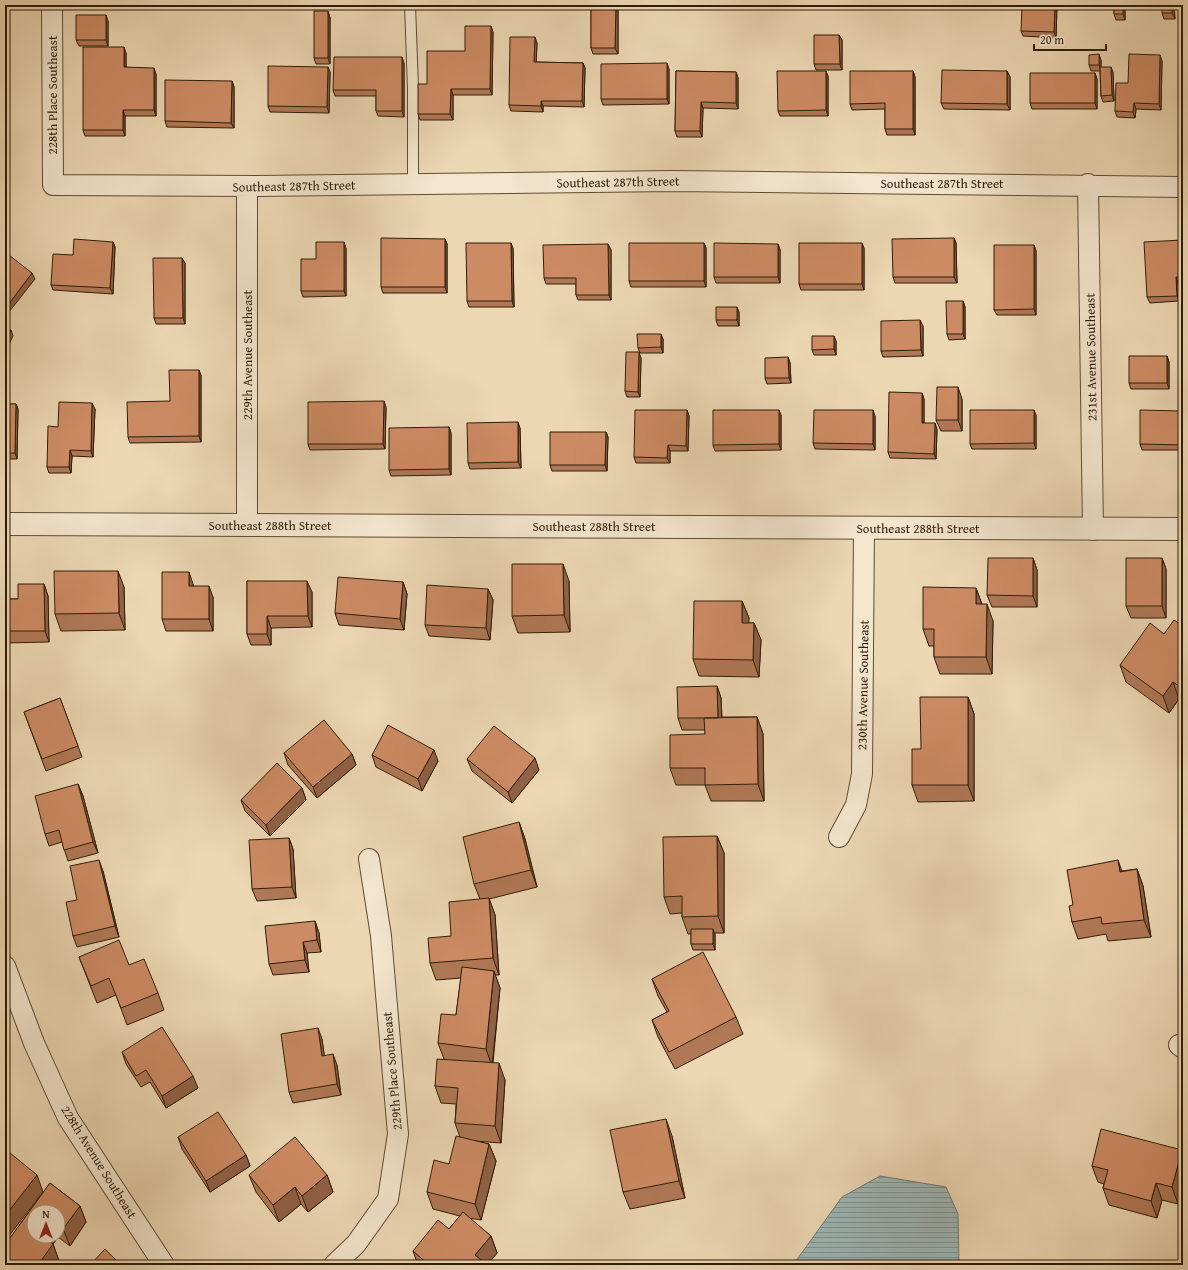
<svg xmlns="http://www.w3.org/2000/svg" width="1188" height="1270" font-family="'Gentium Book Plus',serif">
<defs>
<pattern id="water-rules" width="6" height="5" patternUnits="userSpaceOnUse"><rect width="6" height="5" fill="#9db7b7"/><path d="M0 2.5h6" fill="none" stroke="#809493"/></pattern>
</defs>
<rect width="100%" height="100%" fill="#ecd7b3"/>
<filter id="stains"><feTurbulence type="fractalNoise" baseFrequency=".005" numOctaves="4"/><feColorMatrix values="0 0 0 0 .2 0 0 0 0 .09 0 0 0 0 .02 0 0 0 .5 -.17"/></filter>
<radialGradient id="worn" r=".72"><stop offset=".6" stop-color="#630" stop-opacity="0"/><stop offset="1" stop-color="#630" stop-opacity=".3"/></radialGradient>
<path fill="url(#water-rules)" stroke="#717971" d="M880,1176l66,11 12,27 1,51h-166l49,-68z"/>
<g fill="none" stroke-linecap="round" stroke-linejoin="round">
<g stroke="#5e4c34" stroke-width="12">
<path id="service" d="M410,5l3,84v95"/>
</g>
<g stroke="#5e4c34" stroke-width="22">
<path id="minor" d="M52,5l1,180 203,1 417,-5 510,6
M1088,184l5,346
M247,186v339
M839,837l17,-32 6,-31 2,-246
M5,966l29,77 34,75 96,147
M1179,1045l4,3
M334,1265l22,-21 32,-45 10,-65 -17,-198 -12,-77"/>
</g>
<g stroke="#5e4c34" stroke-width="24">
<path id="tertiary" d="M5,524l1178,5"/>
</g>
<use href="#service" stroke="#f3e5ce" stroke-width="10"/>
<use href="#minor" stroke="#f3e5ce" stroke-width="20"/>
<use href="#tertiary" stroke="#f3e5ce" stroke-width="22"/>
</g>
<path fill="#b07856" stroke="#2e1d09" fill-rule="evenodd" d="M591,5h27v49h-25l-2,-6z
M1057,5l-1,33 -33,-2 -2,-5z
M1114,5h11v15h-9l-2,-6z
M1174,5l1,14h-11l-2,-6z
M330,17v47h-14l-2,-6z
M108,21v25h-29l-3,-6z
M493,32l-1,63h-39v25h-33l-2,-6 9,-30 38,-33z
M839,35l3,5v30h-26l-2,-6z
M537,43l-1,19 47,1 2,5 -1,39 -41,-1v6l-32,-1 -2,-6z
M126,53v14l30,7v42h-31v20h-40l-2,-6z
M1101,60v7l12,5 1,29 -11,1 -2,-6 -1,-25h-9l-2,-6z
M1162,61l-1,49 -25,-1 -1,9 -18,-1 -2,-6 13,-28z
M404,63v54l-26,-1 -2,-5v-15h-41l-2,-6z
M328,67l2,5 -1,41 -59,-1 -2,-6z
M669,69v35l-66,1 -2,-6z
M676,71l60,1 2,6v31l-35,-1 -1,29h-25l-2,-6z
M913,71l2,6v58h-28l-2,-6v-20l-33,1 -2,-6z
M1007,71l3,6v33l-66,-1 -3,-6z
M1095,73l2,6v30h-65l-2,-6z
M828,76v40h-48l-2,-5z
M232,81l2,6v41l-67,-1 -2,-6z
M954,238l2,5 1,40h-62l-2,-6z
M445,239l2,5v49h-64l-2,-6z
M1183,240v43h-5l1,18 -29,2 -3,-6z
M113,242l2,5 -2,47 -60,-4 -2,-5 22,-30z
M704,243l2,5v39h-75l-2,-6z
M608,244l3,6v50h-33l-2,-5v-11h-30l-2,-6z
M1034,245l2,6v64h-39l-3,-5z
M346,248v48l-43,1 -2,-6 15,-32z
M513,248l1,59h-45l-2,-6z
M864,248v42h-63l-2,-6z
M780,249v34h-64l-2,-6z
M185,263v61h-29l-2,-6z
M963,301l2,6v32l-16,1 -2,-6z
M739,312v14h-21l-2,-6z
M923,326v30l-40,1 -2,-6z
M663,339v14h-23l-2,-5z
M836,341v14h-22l-2,-5z
M1167,356l2,6v27h-38l-2,-6z
M788,357l2,6 1,20 -24,1 -2,-6z
M641,358l-1,39h-13l-2,-6z
M201,375v67l-71,1 -2,-6z
M922,393l2,6v24l13,6 -1,30 -46,-1 -2,-6z
M962,399v32h-21l-5,-11z
M5,404h11l2,5 -1,50h-12z
M386,407l-1,42 -75,1 -2,-6z
M95,409l-2,48 -21,-1 -1,17h-22l-2,-6 11,-40z
M687,410l2,6 -1,35h-18v12h-34l-2,-6z
M1183,411v39h-41l-2,-6z
M781,415v35l-66,1 -2,-6z
M1036,415v34h-64l-2,-5z
M875,416v34l-60,-1 -2,-6z
M449,427l2,6v42l-60,1 -2,-6z
M520,428l1,40 -51,1 -2,-6z
M606,432l2,5 -1,34h-55l-2,-6z
M1033,558l4,12v37h-45l-5,-12z
M1162,558l4,11v49h-35l-5,-12z
M247,581l65,11v35l-41,1v17h-20l-4,-11z
M569,581l1,51 -52,1 -6,-17z
M403,582l4,12 -3,36 -65,-5 -4,-12z
M44,584l4,12 1,46 -44,1v-44h13z
M193,584v2l20,11v34h-47l-4,-12z
M124,587l1,43 -64,1 -6,-17z
M976,588l6,16 11,17 -1,53h-52l-6,-17v-11h-5l-6,-17z
M488,589l5,11 -3,40 -61,-4 -4,-11z
M742,601l7,17 -1,5h6l7,17 -2,37 -60,-1 -6,-17z
M1183,626v76l-4,-3 -10,14 -43,-31 -6,-17 44,-31z
M717,686l4,12 1,19h35l6,17 1,67h-53l-6,-16h-29l-6,-17 35,-34v-4h-23l-4,-12z
M968,697l6,17v87l-56,1 -6,-17 9,-36z
M60,698l22,59 -36,14 -22,-59z
M284,753l68,1 4,11 -39,33 -29,-33z
M372,755l66,6 -16,30 -46,-24z
M467,759l72,11 -27,33 -40,-32z
M78,784l5,12 15,57 -30,8 -6,-19 -13,4 -4,-12z
M302,788l4,12 -36,36 -25,-25 -4,-11z
M519,822l6,17 12,48 -48,12 6,16 4,60h-4l5,13 -7,75 12,17 -4,63 -26,-2 14,3 7,17 -15,59 -12,-2 22,18 6,17 -10,12h-69l-5,-14 36,-22 11,-13 -27,-7 -6,-17 22,-28 11,-27 -5,-14 1,-19 -15,-1 -6,-17 9,-27 -6,-16 18,-28 5,-37 -25,2 -6,-17 50,-64 -6,-15z
M717,836l7,17v80h-9v17h-22l-2,-6v-10h-3l-6,-17v-4l-12,1 -6,-17z
M289,838l4,11 3,49 -39,3 -5,-12z
M1137,869l6,17 8,51 -43,4 -2,-7 -28,5 -6,-17 1,-17 49,-34z
M103,871l16,66 -42,10 -4,-11 4,-36z
M315,921l4,12 2,19 -14,1 2,19 -36,3 -4,-11z
M79,957l50,8 29,28 6,17 -37,15 -11,-30 -19,8z
M652,979l84,38 7,17 -68,35 -17,-32 -6,-17 15,-8 -9,-16z
M322,1039l2,16 13,10 4,30 -48,8 -4,-11z
M122,1052l76,36 -32,20 -16,-26 -9,5 -15,-23z
M672,1136l13,62 -55,11 -7,-17z
M178,1137l68,18 4,11 -40,26 -28,-43z
M1182,1150l-4,54 -16,-4 -5,18 -48,-13 -6,-17 1,-4 -6,-2 -6,-16z
M249,1175h78l6,17 -25,20 -7,-8 -22,18 -23,-30z
M50,1183l30,23 6,16 -16,24 -12,-9 -5,7 6,17 -3,4h-51v-20zM34,1212h24v24h-24z"/>
<path fill="#906146" stroke="#2e1d09" d="M616,5h2v49l-3,-6z
M1055,5h2l-1,33 -2,-6z
M1123,5h2v15l-2,-6z
M1172,5h2l1,14 -3,-6z
M328,11l2,6v47l-2,-6z
M106,15l2,6v25l-2,-6z
M491,26l2,6 -1,63 -2,-6z
M839,35l3,5v30l-2,-6z
M535,37l2,6 -1,25 -2,-6z
M124,47l2,6v20l-2,-6z
M1099,54l2,6v11l-2,-6z
M1160,55l2,6 -1,49 -2,-6z
M402,57l2,6v54l-2,-6z
M583,63l2,5 -1,39 -2,-6z
M667,63l2,6v35l-2,-5z
M328,67l2,5 -1,41 -2,-6z
M1111,67l2,5 1,29 -2,-6z
M154,68l2,6v42l-2,-6z
M826,71l2,5v40l-2,-6z
M913,71l2,6v58l-2,-6z
M1007,71l3,6v33l-3,-6z
M736,72l2,6v31l-2,-6z
M1095,73l2,6v30l-2,-6z
M232,81l2,6v41l-3,-5z
M451,89l2,6v25l-3,-6z
M541,101l2,5v6l-2,-6z
M701,102l2,6 -1,29 -2,-6z
M1134,103l2,6 -1,9 -2,-6z
M123,110l2,6v20l-2,-6z
M954,238l2,5 1,40 -3,-6z
M445,239l2,5v49l-2,-6z
M113,242l2,5 -2,47 -3,-6z
M344,242l2,6v48l-2,-5z
M511,243l2,5 1,59 -2,-6z
M704,243l2,5v39l-2,-6z
M862,243l2,5v42l-2,-6z
M608,244l3,6v50l-2,-5z
M778,244l2,5v34l-2,-6z
M1034,245l2,6v64l-2,-6z
M182,258l3,5v61l-2,-6z
M32,273l3,6 -30,38v-8z
M1176,277l2,6 1,18 -2,-5z
M963,301l2,6v32l-2,-5z
M737,307l2,5v14l-2,-6z
M920,320l3,6v30l-2,-6z
M11,330l2,6 -8,17v-10z
M661,334l2,5v14l-2,-6z
M834,336l2,5v14l-2,-6z
M639,352l2,6 -1,39 -2,-5z
M1167,356l2,6v27l-2,-6z
M788,357l2,6 1,20 -2,-5z
M199,370l2,5v67l-2,-6z
M958,387l4,12v32l-4,-11z
M922,393l2,6v30l-2,-6z
M384,401l2,6 -1,42 -2,-5z
M92,403l3,6 -2,48 -2,-6z
M16,404l2,5 -1,50 -2,-6z
M687,410l2,6 -1,35 -2,-5z
M779,410l2,5v35l-2,-6z
M873,410l2,6v34l-2,-6z
M1034,410l2,5v34l-2,-6z
M518,422l2,6 1,40 -3,-6z
M935,423l2,6 -1,30 -2,-5z
M449,427l2,6v42l-2,-6z
M606,432l2,5 -1,34 -2,-6z
M668,445l2,6v12l-3,-5z
M70,450l2,6 -1,17 -2,-6z
M1033,558l4,12v37l-4,-11z
M1162,558l4,11v49l-4,-12z
M563,564l6,17 1,51 -6,-17z
M118,571l6,16 1,43 -6,-17z
M189,572l4,12v13l-4,-11z
M307,581l5,11v35l-4,-11z
M403,582l4,12 -3,36 -4,-11z
M44,584l4,12 1,46 -4,-11z
M209,586l4,11v34l-4,-12z
M976,588l6,17 -6,-1z
M488,589l5,11 -3,40 -4,-12z
M742,601l7,17 -1,21 -6,-16z
M987,604l6,17 -1,53 -6,-17z
M267,616l4,12v17l-4,-11z
M754,623l7,17 -2,37 -6,-17z
M1173,682l6,17 -10,14 -6,-17z
M717,686l4,12 1,32 -4,-12z
M968,697l6,17v87l-6,-16z
M757,717l6,17 1,67 -6,-17z
M434,750l4,11 -16,30 -4,-12z
M352,754l4,11 -39,33 -4,-11z
M535,758l4,12 -27,33 -4,-11z
M78,784l5,12 15,57 -5,-11z
M302,788l4,12 -36,36 -4,-11z
M519,822l6,17 12,48 -6,-17z
M717,836l7,17v80l-6,-17z
M289,838l4,11 3,49 -4,-11z
M99,860l4,11 16,66 -4,-11z
M1118,860l6,17 -4,-5z
M1137,869l6,17 8,51 -7,-17z
M489,898l6,17 4,60 -6,-17z
M315,921l4,12 2,19 -4,-12z
M713,929l2,6v15l-2,-6z
M303,942l4,11 2,19 -4,-12z
M494,971l6,17 -8,78 -6,-17z
M318,1028l4,11 4,28 -4,-11z
M333,1054l4,11 4,30 -4,-11z
M499,1063l6,17 -4,63 -6,-17z
M193,1076l5,12 -32,20 -4,-12z
M666,1119l6,17 13,62 -6,-17z
M489,1144l7,17 -15,59 -6,-16z
M1182,1150l1,4v31l-5,19 -6,-17z
M246,1155l4,11 -40,26 -4,-11z
M37,1175l6,17 -38,49v-25z
M327,1175l6,17 -25,20 -6,-16z
M1156,1183l6,17 -5,18 -6,-17z
M295,1187l6,17 -22,18 -6,-17z
M80,1206l6,16 -16,24 -7,-17z
M41,1236h16l1,1 -5,7 6,17 -3,4h-18z
M491,1236l6,17 -10,12 -12,-10z"/>
<path fill="#cd8b64" stroke="#2e1d09" d="M591,5h25l-1,43h-24z
M1022,5h33l-1,27 -33,-1z
M1114,5h9v9h-9z
M1162,5h10v8h-10z
M314,11h14v47h-14z
M76,15h30v25h-30z
M465,26h26l-1,63h-39l-1,25h-32v-30h9v-33h38z
M814,35h25l1,29h-26z
M510,37h25l-1,25 49,1 -1,38h-41v5l-32,-1z
M83,47h41v20l30,1v42h-31v20h-40z
M1099,54v11h-10v-10z
M1129,54l31,1 -1,49 -25,-1 -1,9 -18,-1 1,-28h12z
M334,57h68v54h-26v-21h-43z
M667,63v36h-66v-35z
M268,66l60,1 -1,40 -59,-1z
M1100,67h11l1,28 -11,1z
M942,70l65,1v33l-66,-1z
M676,71l60,1v31l-35,-1 -1,29h-25z
M777,71h49v39l-48,1z
M850,71h63v58h-28v-26l-35,1z
M1030,73h65v30h-65z
M165,80l67,1 -1,42 -66,-2z
M381,238l64,1v48h-64z
M954,238v39h-61l-1,-38z
M74,239l39,3 -3,46 -59,-3 2,-31 20,1z
M1183,240v37h-7l1,19 -30,1 -3,-55z
M316,242h28v49h-43v-32h15z
M466,243h45l1,58h-45z
M629,243h75v38h-75z
M714,243l64,1v33h-64z
M799,243h63v41h-63z
M608,244l1,51h-33v-17h-32l-1,-33z
M994,245h40v64l-40,1z
M5,252l27,21 -27,36z
M153,258h29l1,60h-29z
M946,301h17v33h-16z
M716,307h21v13h-21z
M920,320l1,30 -40,1v-30z
M5,328l6,2 -6,13z
M637,334h24v13l-23,1z
M812,336h22v13l-22,1z
M626,352h13l-1,40 -13,-1z
M1129,356h38v27h-38z
M788,357l1,21h-24v-20z
M169,370h30v66l-71,1 -1,-35 43,-1z
M937,387h21v33h-22z
M889,392l33,1v30h13l-1,31 -46,-2z
M384,401l-1,43h-75v-42z
M59,402l33,1 -1,48 -21,-1 -1,17h-22l1,-41 10,1z
M5,404h11l-1,49h-10z
M635,410h52l-1,36 -18,-1 -1,13 -33,-1z
M713,410h66v34l-66,1z
M814,410h59v34l-60,-1z
M970,410h64v33l-64,1z
M1140,410l43,1v34l-43,-1z
M518,422v40l-50,1 -1,-40z
M449,427v42l-60,1v-42z
M550,432h56l-1,33h-55z
M988,558h45v38l-46,-1z
M1126,558h36v48h-36z
M512,564h51l1,51 -52,1z
M54,571h64l1,42 -64,1z
M162,572h27v14h20v33h-47z
M338,577l65,5 -3,37 -65,-6z
M247,581h60l1,35h-41v18h-20z
M18,584h26l1,47h-40v-32h13z
M427,585l61,4 -2,39 -61,-3z
M923,587l53,1v16h11l-1,53h-52v-28h-11z
M694,601h48v22h12l-1,37 -60,-1z
M1174,620l9,6v63l-10,-7 -10,14 -43,-31 30,-42 14,11z
M717,686l1,32h-40l-1,-31z
M920,697h48v88h-56v-36h9z
M60,698l18,48 -36,13 -18,-47z
M757,717l1,67 -53,1v-17h-35v-33l35,-1 -1,-16z
M324,720l28,34 -39,33 -29,-34z
M388,725l46,25 -16,29 -46,-24z
M494,726l41,32 -27,34 -41,-33z
M277,763l25,25 -36,37 -25,-25z
M78,784l15,58 -29,8 -5,-20 -14,4 -10,-38z
M519,822l12,48 -57,14 -11,-47z
M717,836l1,80 -36,1v-21l-18,1 -1,-60z
M289,838l3,49 -40,2 -3,-49z
M99,860l16,66 -42,10 -7,-34 11,-2 -7,-34z
M1118,860l2,12 17,-3 7,51 -42,4 -1,-7 -29,5 -3,-16 4,-1 -6,-35z
M489,898l4,60 -63,5 -2,-25 23,-2 -2,-34z
M315,921l2,19 -14,2 2,18 -36,4 -4,-38z
M691,929h22v15h-22z
M119,940l10,25 15,-6 14,34 -37,15 -12,-30 -18,8 -12,-29z
M703,952l33,65 -67,35 -17,-32 17,-9 -17,-32z
M462,967l32,4 -8,78 -48,-6 3,-29 15,1z
M162,1027l31,49 -31,20 -16,-26 -10,6 -14,-24z
M318,1028l4,28 11,-2 4,30 -48,8 -8,-58z
M437,1059l62,4 -4,63 -40,-3 3,-35 -23,-2z
M218,1112l28,43 -40,26 -28,-44z
M666,1119l13,62 -56,11 -13,-62z
M1101,1129l81,21 -10,37 -16,-4 -5,18 -48,-13 5,-18 -16,-4z
M456,1136l33,8 -14,60 -48,-12 7,-32 15,4z
M295,1137l32,38 -25,21 -7,-9 -22,18 -24,-30z
M10,1153l27,22 -32,41v-56z
M50,1183l30,23 -17,23 -5,-4v-13h-24v24h8l11,8 -15,21h-33v-20z
M463,1212l28,24 -16,19 12,10h-58l-16,-14 25,-31 11,9z
M105,1249l16,16h-31z"/>
<g text-anchor="middle" dominant-baseline="central" stroke-width="3" stroke-linejoin="round" paint-order="stroke">
<g font-size="13" fill="#2e1d09" stroke="#f3e5ce">
<text transform="translate(52 95) rotate(-90)">228th Place Southeast</text>
<text transform="translate(618 182) rotate(-1)">Southeast 287th Street</text>
<text x="942" y="183">Southeast 287th Street</text>
<text transform="translate(294 186) rotate(-1)">Southeast 287th Street</text>
<text transform="translate(247 355) rotate(-90)">229th Avenue Southeast</text>
<text transform="translate(1091 357) rotate(-91)">231st Avenue Southeast</text>
<text x="270" y="525">Southeast 288th Street</text>
<text x="594" y="526">Southeast 288th Street</text>
<text x="918" y="528">Southeast 288th Street</text>
<text transform="translate(863 685) rotate(-89)">230th Avenue Southeast</text>
<text transform="translate(392 1071) rotate(-95)">229th Place Southeast</text>
<text transform="translate(99 1162) rotate(58)">228th Avenue Southeast</text>
</g>
</g>
<rect width="1188" height="1270" fill="none" stroke="#ecd7b3" stroke-width="20"/>
<rect x="6" y="6" width="1176" height="1258" fill="none" stroke="#2e1d09" stroke-width="2"/>
<rect x="10" y="10" width="1168" height="1250" fill="none" stroke="#2e1d09"/>
<g transform="translate(46 1224)"><circle r="19" fill="#f3e5ce" stroke="#a4957f"/>
<path d="M0-3L7 15L0 10L-7 15Z" fill="#8f2418"/>
<text y="-6" font-size="11" font-weight="bold" text-anchor="middle" fill="#2e1d09">N</text>
</g>
<path d="M1034 44v6h72v-6" fill="none" stroke="#2e1d09" stroke-width="2"/>
<text x="1040" y="44" font-size="12" fill="#2e1d09" stroke="#f3e5ce" stroke-width="3" paint-order="stroke">20 m</text>
<rect width="100%" height="100%" filter="url(#stains)"/>
<rect width="100%" height="100%" fill="url(#worn)"/>
</svg>
